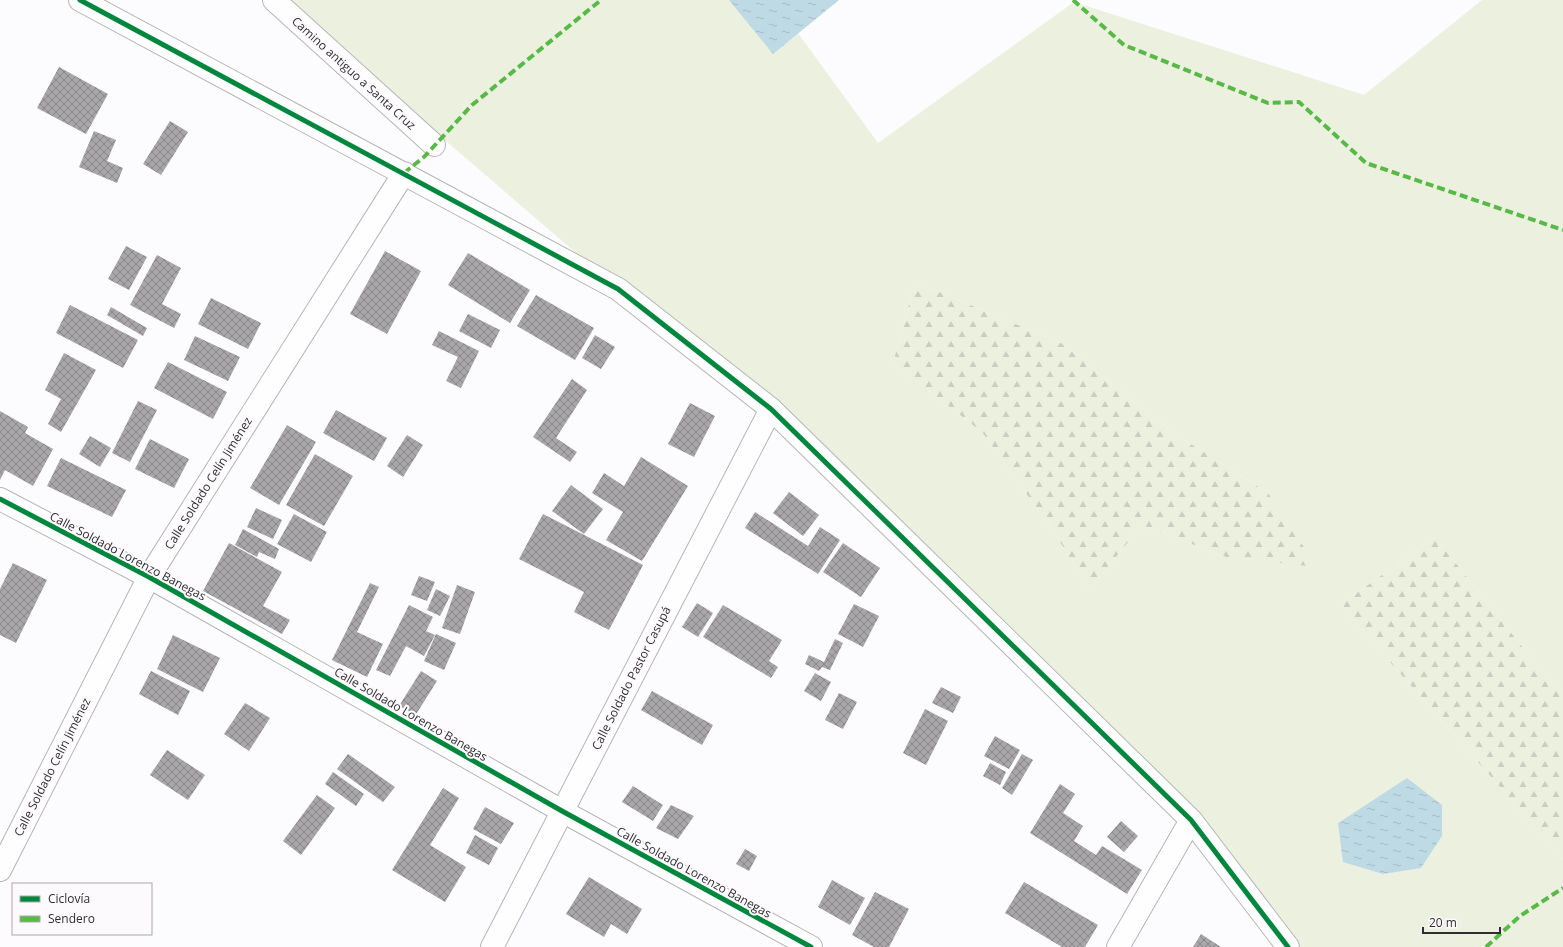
<svg xmlns="http://www.w3.org/2000/svg" width="1563" height="947" font-family="'Open Sans',sans-serif">
<defs>
<pattern id="forest-firs" width="22" height="20" patternUnits="userSpaceOnUse"><rect width="22" height="20" fill="#ecf0df"/><path d="M5 1l3.5 6h-7zM16 11l3.5 6h-7z" fill="#cbcec0"/></pattern>
<pattern id="water-ripples" width="26" height="14" patternUnits="userSpaceOnUse"><rect width="26" height="14" fill="#bedae4"/><path d="M2 4q2-2 4 0t4 0M15 11q2-2 4 0t4 0" fill="none" stroke="#a4bbc4"/></pattern>
<pattern id="building-cross-hatch" width="8" height="8" patternUnits="userSpaceOnUse"><rect width="8" height="8" fill="#a8a6a8"/><path d="M0 0l8 8M0 8l8-8" fill="none" stroke="#898889"/></pattern>
</defs>
<rect width="100%" height="100%" fill="#fcfbfd"/>
<path fill="#ecf0df" fill-rule="evenodd" d="M282,0h498l4,14 94,129 196,-141 290,93 118,-95h81v698l-128,-161 -95,68 223,254v88h-275l-97,-127 -420,-411 -153,-120zM915,282l146,61 111,89 96,61 -42,64 -84,-32 -52,64 -39,-61 -69,-96 -89,-69zM1408,778l34,58 -104,-13z"/>
<path fill="url(#forest-firs)" d="M915,282l146,61 111,89 96,61 49,74 -91,-10 -84,-32 -52,64 -39,-61 -69,-96 -89,-69z
M1435,537l128,161v161l-223,-254z"/>
<path fill="url(#water-ripples)" d="M729,0h110l-66,54z
M1407,778l35,27v31l-21,32 -38,6 -40,-12 -5,-39z"/>
<path fill="url(#building-cross-hatch)" d="M59,67l49,27 -22,40 -49,-26z
M170,121l18,11 -27,43 -18,-11z
M94,131l22,9 -9,21 16,7 -6,15 -38,-16z
M126,246l21,11 -18,33 -21,-11z
M385,251l36,20 -34,63 -37,-20z
M468,253l62,37 -20,33 -62,-38z
M157,255l24,13 -19,36 19,10 -7,14 -44,-23z
M536,295l58,33 -19,32 -58,-34z
M211,298l50,25 -13,26 -50,-25z
M70,305l68,35 -15,28 -67,-35z
M111,307l36,21 -4,8 -36,-21z
M468,314l32,16 -9,18 -32,-17z
M439,331l40,20 -18,37 -15,-7 12,-24 -26,-12z
M595,335l20,12 -14,22 -19,-11z
M195,336l45,21 -12,24 -44,-21z
M64,353l32,17 -35,62 -13,-8 13,-25 -16,-9z
M168,362l59,30 -14,27 -59,-31z
M572,379l15,11 -31,48 21,14 -7,10 -37,-25z
M138,401l19,9 -27,52 -18,-9z
M690,403l25,13 -21,41 -26,-13z
M336,410l51,28 -13,23 -51,-28z
M0,411l28,16 -3,6 28,16 -20,37 -28,-16 -5,10z
M287,425l29,17 -37,63 -29,-17z
M407,435l16,10 -20,32 -16,-11z
M90,436l21,12 -11,19 -21,-13z
M150,439l39,20 -15,29 -39,-19z
M315,454l38,22 -29,50 -38,-21z
M641,457l47,29 -46,75 -36,-21 17,-28 -31,-19 12,-20 20,13z
M61,458l65,32 -14,27 -65,-31z
M571,485l32,24 -19,25 -32,-23z
M789,492l30,23 -16,21 -30,-23z
M256,508l26,12 -9,19 -26,-12z
M755,512l53,34 12,-19 20,13 -22,34 -73,-46z
M294,514l33,18 -16,30 -34,-18z
M543,514l100,51 -34,65 -35,-18 10,-20 -65,-33z
M243,529l36,20 -4,10 -16,-7 -2,5 -22,-12z
M229,543l53,29 -19,34 27,14 -8,14 -79,-43z
M843,543l37,25 -19,29 -38,-25z
M13,563l34,17 -31,63 -16,-8v-46z
M419,576l16,6 -8,19 -16,-6z
M370,583l9,4 -22,45 26,12 -16,33 -35,-17z
M457,585l18,7 -15,42 -18,-6z
M436,589l14,7 -10,20 -13,-6z
M697,603l16,10 -15,24 -16,-10z
M854,604l25,12 -16,31 -25,-13z
M409,605l24,12 -7,14 9,4 -11,21 -18,-10 -16,30 -14,-6z
M723,605l59,35 -13,21 9,6 -7,11 -68,-41z
M436,634l20,9 -12,27 -20,-9z
M173,635l47,23 -17,34 -46,-23z
M835,639l8,4 -13,27 -8,-3 -3,4 -14,-7 4,-9 15,7z
M151,671l39,20 -12,24 -39,-21z
M421,671l16,10 -22,35 -16,-10z
M815,673l16,9 -10,19 -17,-10z
M941,687l20,10 -8,16 -21,-10z
M652,691l61,34 -11,20 -61,-35z
M839,693l18,9 -14,27 -18,-9z
M245,703l25,15 -21,33 -25,-17z
M925,709l23,12 -22,44 -23,-12z
M995,736l25,14 -11,19 -25,-13z
M167,750l38,25 -17,25 -38,-25z
M348,754l47,33 -12,15 -46,-33z
M1022,754l11,6 -21,35 -10,-7z
M990,763l16,9 -6,13 -17,-9z
M333,772l31,22 -8,12 -31,-22z
M1060,784l15,10 -12,19 20,13 -9,15 22,14 6,-9 40,24 -15,24 -97,-61z
M633,786l30,19 -10,16 -31,-19z
M443,788l16,10 -29,47 36,22 -21,35 -53,-32z
M317,795l18,13 -34,47 -18,-14z
M671,805l23,11 -16,23 -22,-11z
M485,807l29,16 -13,21 -28,-15z
M1121,821l17,15 -14,16 -17,-15z
M475,835l23,13 -9,17 -23,-12z
M745,849l12,7 -8,15 -13,-7z
M589,877l53,32 -15,25 -16,-10 -7,13 -38,-23z
M832,880l33,18 -15,27 -32,-18z
M1024,882l74,43 -13,22h-23l-57,-34z
M875,892l34,17 -20,38h-15l-22,-12z
M1201,934l20,13h-28z"/>
<g fill="none" stroke-linecap="round" stroke-linejoin="round">
<g stroke="#b6b5b7" stroke-width="24">
<path id="minor" d="M80,0l538,289 153,120 420,411 97,127
M274,0l160,145
M0,499l149,78 413,234 249,136
M0,870l149,-293 255,-404
M492,947l279,-538
M1118,947l73,-127"/>
</g>
<use href="#minor" stroke="#fffeff" stroke-width="22"/>
<path stroke="#58b947" stroke-width="4" stroke-dasharray="8 4" stroke-linecap="butt" d="M1073,0l51,45 144,58 31,-1 67,61 197,67
M404,173l20,-16 48,-52 129,-105
M1486,947l34,-31 43,-28"/>
<g stroke="#fdfafe" stroke-width="8">
<path id="cycleway" d="M80,0l538,289 153,120 420,411 97,127
M0,499l149,78 413,234 249,136"/>
</g>
<use href="#cycleway" stroke="#00873e" stroke-width="5"/>
</g>
<g text-anchor="middle" dominant-baseline="central" stroke-width="4" stroke-linejoin="round" paint-order="stroke">
<g font-size="12" fill="#312e32" stroke="#fdfafe">
<text transform="translate(354 73) rotate(42)">Camino antiguo a Santa Cruz</text>
<text transform="translate(208 483) rotate(-58)">Calle Soldado Celín Jiménez</text>
<text transform="translate(128 556) rotate(28)">Calle Soldado Lorenzo Banegas</text>
<text transform="translate(631 678) rotate(-63)">Calle Soldado Pastor Casupá</text>
<text transform="translate(411 714) rotate(30)">Calle Soldado Lorenzo Banegas</text>
<text transform="translate(52 767) rotate(-63)">Calle Soldado Celín Jiménez</text>
<text transform="translate(694 872) rotate(29)">Calle Soldado Lorenzo Banegas</text>
</g>
</g>
<rect x="12" y="883" width="140" height="52" fill="#fdfafe" stroke="#aba8ac"/>
<rect x="20" y="896" width="20" height="6" fill="#00873e" stroke="#aba8ac"/>
<text x="48" y="903" font-size="12" fill="#312e32">Ciclovía</text>
<rect x="20" y="916" width="20" height="6" fill="#58b947" stroke="#aba8ac"/>
<text x="48" y="923" font-size="12" fill="#312e32">Sendero</text>
<path d="M1423 927v6h77v-6" fill="none" stroke="#312e32" stroke-width="2"/>
<text x="1429" y="927" font-size="12" fill="#312e32" stroke="#fdfafe" stroke-width="3" paint-order="stroke">20 m</text>
</svg>
